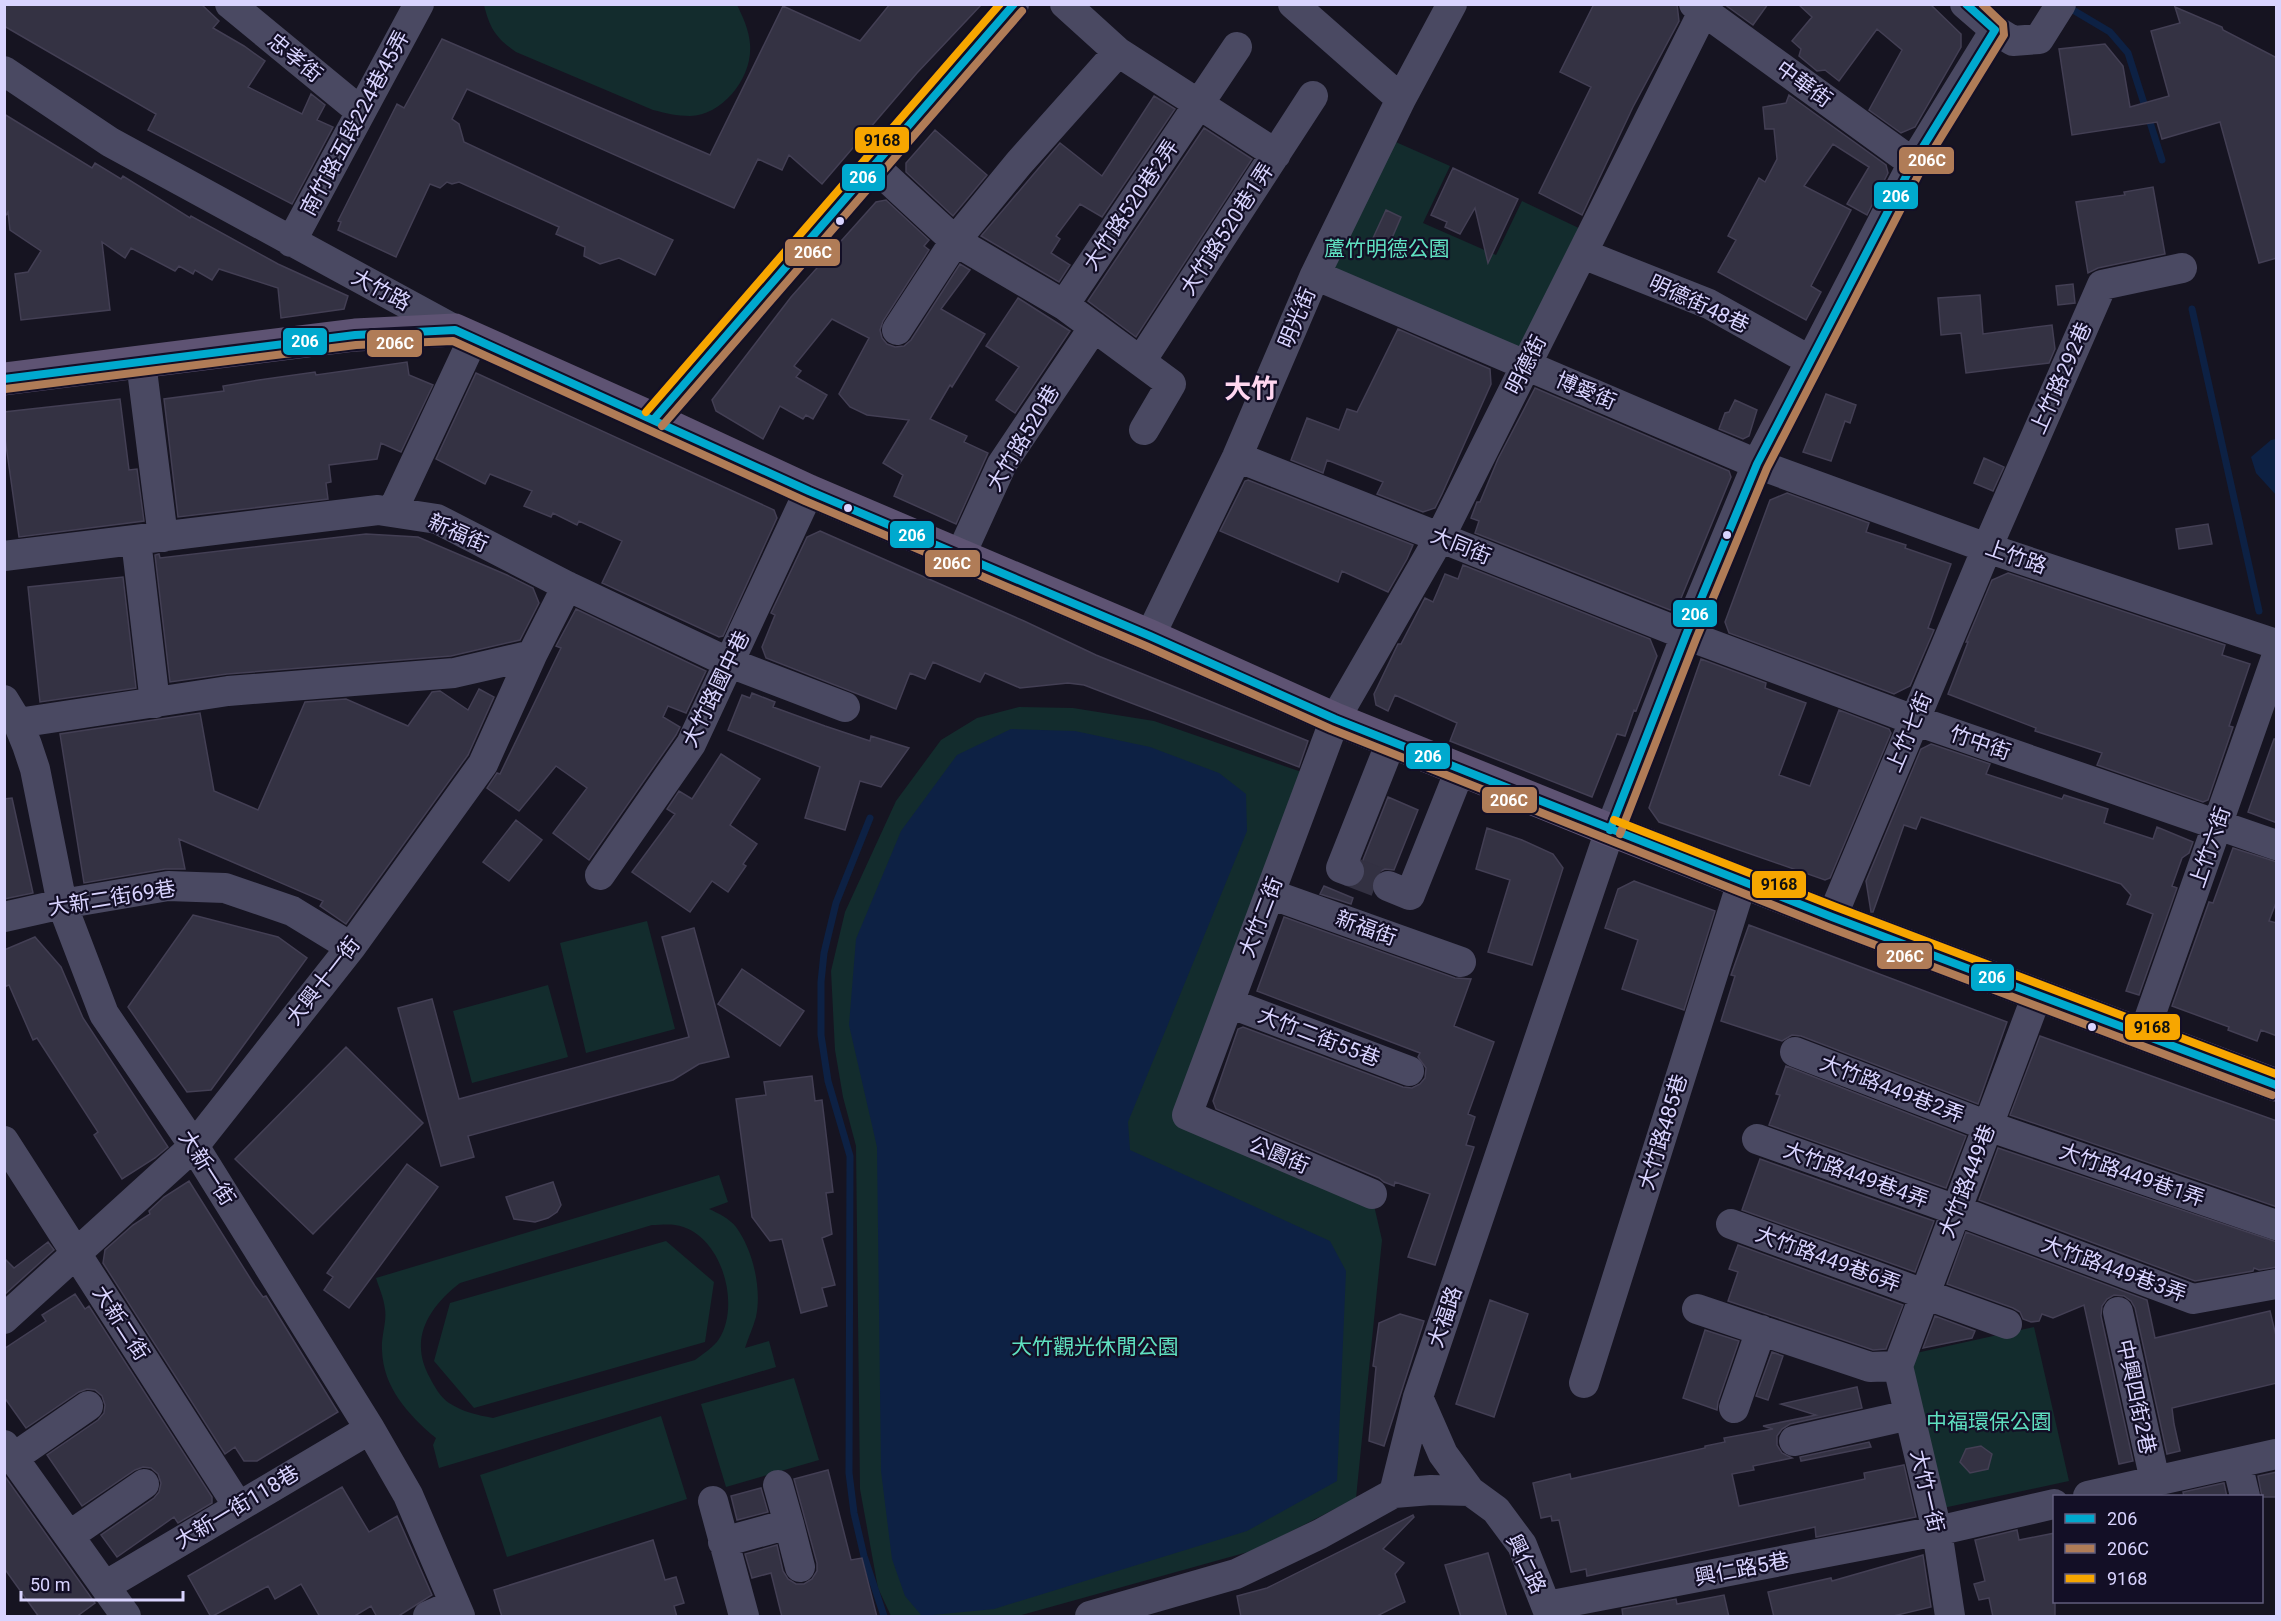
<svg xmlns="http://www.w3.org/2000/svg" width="2281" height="1621" font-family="Roboto,'Noto Sans TC',sans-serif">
<rect width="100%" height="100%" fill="#161421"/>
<path fill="#132c2d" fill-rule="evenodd" d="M484,5h253c6,12 12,25 13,39 3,33 -27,71 -60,72 -13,0 -25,-3 -37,-6l-137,-58c-20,-14 -26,-23 -32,-47z
M1389,139l61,27 -27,57 73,32 26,-54 63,30 -64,126 -196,-85z
M1019,707l54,1 81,13 162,56 -138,340 195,84 9,39 -26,258 -101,52 -237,66h-127l-13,-28 -18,-99 -4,-343 -13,-49 -8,-47 -4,-79 14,-59 51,-111 45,-61 36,-22z
M647,921l28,108 -89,24 -26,-110z
M548,985l20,72 -96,26 -19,-72z
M719,1175l9,27 -19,7c9,4 21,10 27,18 17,23 26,62 20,90 -3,11 -8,21 -11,31l24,-7 7,26 -337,101 -6,-23 3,-7c-28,-23 -53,-51 -54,-88 -1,-14 5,-28 3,-41 -1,-11 -6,-21 -9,-31zM652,1225c7,0 16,-1 23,0 45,6 67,78 44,114 -5,8 -16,15 -24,21l-202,58c-16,-3 -30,-6 -44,-15 -8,-5 -15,-17 -19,-25 -22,-39 -1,-71 30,-95z
M666,1241l48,41 -9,60 -231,66 -40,-47 16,-58z
M2034,1327l35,154 -126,27 -36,-153z
M794,1378l25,82 -93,27 -25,-83z
M661,1416l26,83 -180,58 -27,-82z"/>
<path fill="#0d2144" d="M2276,439v56l-20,-22 -5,-16 20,-17z
M1011,729l64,2 75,16 69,26 27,21 1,37 -119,291 2,28 200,91 16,30 -9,210 -90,50 -253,78 -72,7 -17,-20 -13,-37 -11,-88 -4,-324 -28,-122 7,-86 45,-108 56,-76z"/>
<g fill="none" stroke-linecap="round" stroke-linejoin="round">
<path stroke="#0d2144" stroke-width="7" d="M2073,10l37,22 18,21 34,107
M2192,309l67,302
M870,818l-34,85 -12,50 -3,29v53l7,46 22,75 -1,317 5,40 10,43 20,60"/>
</g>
<path fill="#343243" stroke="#433f54" stroke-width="1.5" d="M4,4h197l18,17 -6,7 31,18 21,15 -17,26 54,27 9,-20 14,11 -8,15 16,7 -41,77 -144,-74 8,-16 -152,-88z
M890,4h92l-65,69 -95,111 -33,-29 -7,15 -24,-11 -24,49 -267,-119 -15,30 7,5 5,18 209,98 -18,35 -36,-17 -19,6 -16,-8 1,-9 -29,-13 3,-7 -100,-45 -7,2 -5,-2 -7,6 -10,-4 -34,73 -58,-27 3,-8 -3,-1 59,-117 7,4 38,-69 268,116 73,-149 77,35z
M1594,4h83l2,17 -46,86 -51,108 -43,-22 52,-106 -31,-15z
M1724,4h44l-15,21z
M1798,4h132l31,30v13l-46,80 -14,6 -32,-23 33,-60 -25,-21 -38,52 -14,-11 -8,1 -18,-15 2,-7 -9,-8 20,-24z
M2175,7l47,20 1,3 54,28v200l-18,5 -39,-141 -58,17 -5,-17 -85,13 -13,-86 46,-5 18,22 7,41 39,-11 -18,-65 29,-8z
M1789,95l97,70 2,8 -21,42 -20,-11 22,-37 -36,-23 -29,42 47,24 -40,76 10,6 -15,28 -88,-48 18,-32 -8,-4 31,-58 6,4 12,-23 -3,-30h-9l-2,-22 23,-4z
M1154,96l21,13 -73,108 -22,-13 -24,32 4,3 -9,14 19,12 -11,17 -78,-46 79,-93 42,33z
M4,114l88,54 3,-5 26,16 2,-3 67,42 1,-2 87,48 70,32 -4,13 -63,9 -3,-30 -59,-19 -7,11 -17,-10 -2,4 -14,-8 -4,5 -44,-23 -6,10 -23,-16 8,68 -89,10 -6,-46 13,-2 13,-21 -31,-21 -2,-18 -4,6z
M1204,128l48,31 -116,178 -48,-36z
M935,130l52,45 -34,41 -47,-44v-9z
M1453,168l65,31 -30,64 -13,-55 -15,26 -15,-7 2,-5 -16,-7z
M2153,187l12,67 -67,14 -10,5 -12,-71 49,-7 -1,-3z
M886,200l43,40 -5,6 5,4 -46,71 -3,9 2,8 5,6 8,3 9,-1 7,-6 49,-76 10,6 -29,39 44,25 -33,53 -2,-2 -20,34 37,17 -3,6 24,11 -32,71 -62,-28 9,-21 -20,-12 26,-43 -42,-5 -17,-8 -11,-13 30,-56 -37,-19 -38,47 7,5 -5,6 31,18 -14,24 -7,-4 -3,4 -23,-13 -17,33 -47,-28 -4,-11 79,-103 85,-95z
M1386,210l15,7 -12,28 -16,-7z
M2073,284l2,19 -17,2 -2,-19z
M1980,295l3,39 69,-9 3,24 -6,14 -83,10 -5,-40 -20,2 -3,-37z
M1018,298l52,33 -55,82 -19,-13 23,-33 -33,-21z
M1398,329l92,40 1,15 -49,110 -7,14 -12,4 -46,-18 6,-12 -56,-22 -4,13 -32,-13 16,-42 32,12 8,-21 10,3z
M407,362l2,13 24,10 -32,67 -20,-9 -4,16 -48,6 2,17 -5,1 2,16 -150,18 -14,-118 60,-8 -1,-5 36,-6 56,-8 1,3z
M476,373l298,137 3,8 -54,118 -4,1 -117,-54 20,-42 -43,-20 -2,4 -24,-12 -2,4 -27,-11 8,-15 -42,-17 -5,10 -49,-25z
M1535,388l194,83 2,6 -54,131 -7,2 -195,-77 4,-12 -8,-3 6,-16h3l18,-43z
M1826,394l30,11 -6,18 -5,-2 -14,40 -28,-9z
M120,399l9,71 8,-1 7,52 -125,16 -15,-106v-19z
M1735,400l22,10 -8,26 -6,3 -24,-10 6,-16 4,-1z
M1984,458l20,9 -11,24 -19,-8z
M1248,480l165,65 -6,14 -19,33 -46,-21 -4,11 -118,-51 25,-50z
M1787,493l82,30 -3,9 40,13 -1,3 46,16 -23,64 6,2 -24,56 -16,8 -165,-61 -4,-11 45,-122z
M2208,524l4,20 -33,5 -3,-20z
M820,531l204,90 72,34 212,86 -9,26 -215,-82 -16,-2 -48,5 -35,-15 -5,9 -47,-20 -8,17 -15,-6 -14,36 -130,-51 -4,-11 13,-32 -4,-2 36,-76z
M366,534l52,3 89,38 26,13 6,15 -19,37 -69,16 -224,18 -57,8 -15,-127 4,-1 1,4z
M1463,565l187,74 7,17 -21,55 -2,-1 -9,26 -8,-2 -25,63 -142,-56 7,-18 -62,-28 -7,16 -12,-6 -2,-11 24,-50h3l24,-46 8,4 12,-28 13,5z
M2008,573l217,72 -3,10 28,9 -21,62 4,1 -25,73 -5,2 -106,-37 5,-12 -67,-22 1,-3 -88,-34 20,-52h-2l26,-62z
M123,577l13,111 -96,14 -12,-115z
M576,609l130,62 -20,42 -18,-7 -5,11 17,10 -4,8 -87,125 -36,-27 34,-45 -31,-22 -37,45 -32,-23 10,-15 3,1 61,-126 -5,-2z
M1701,659l65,24 -1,5 41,15 -27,72 31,11 29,-76 50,19 2,4 -61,145 -5,2 -166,-58 -10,-14z
M479,689l15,8 -26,58 -122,169 -26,-18 3,-5 -144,-62 6,30h-20l-81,14 -24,-149 140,-21 14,78 44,19 47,-108 41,-3 62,27 24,-34 8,-1 28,19z
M752,693l23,9 -2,5 52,19 45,15 1,-5 38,12 -28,39 -21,-6 -15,49 -40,-12 15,-51 -92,-37 14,-35 8,3z
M2274,739h3v84l-29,-11z
M1931,744l59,20 -4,10 76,25 2,-4 44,14 -4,14 49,16 4,-12 36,15 -4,11 -7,5 -10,28 5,2 -38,107 -13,-4 27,-77 -26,-10 4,-9 -10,-11 -200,-67 -5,12 -12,-4 -31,87h-2l-5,-31 55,-132z
M721,754l39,25 -30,46 27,19 -14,20 3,2 -18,26 -16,-11 -22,31 -58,-40 43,-58 -8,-5 12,-18 13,8z
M1388,797l30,13 -24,60 -9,-1 -8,4 -5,6 -1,9 -10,-4 4,-8 1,-7 -3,-9z
M12,798l21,95 -29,6v-100z
M516,820l26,20 -33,41 -26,-19z
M1487,828l35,12 31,14 10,14 -31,97 -44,-13 22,-72 -34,-11z
M2233,848l44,14v38l-8,21 8,2v113l-16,-6 -4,11 -29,-11 1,-3 -57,-21 37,-104 4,1z
M1634,881l81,30 -31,99 -62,-21 16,-49 -33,-12 13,-39z
M1324,886l29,12 -2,6 -31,-10z
M193,915l85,22 29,21 -96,132 -24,2 -59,-85z
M1284,917l171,61 16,1 -17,47 40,16 -26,72 7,3 -9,28 8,2 -39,118 -27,-8 22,-63 -35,-12 -1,4 -10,-4 -5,-4 -163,-69 -3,-8 25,-72 5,-2 160,60 9,1 8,-4 5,-6 1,-10 -8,-11 2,-4 -163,-62z
M1749,925l258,97 -29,82 -177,-68 -9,-1 -10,6 -61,-20 14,-45 -4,-1z
M694,928l35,129 -30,7 -26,16 -205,56 6,21 -33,9 -43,-158 34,-9 27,100 230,-62 -27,-100z
M35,937l26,30 22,51 85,129 -13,11 -33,21 -28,-44 4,-3 -61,-94 -4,2 -24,-55 -5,2v-37z
M742,969l62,42 -24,35 -62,-42z
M2040,1036l237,85v86l-267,-92z
M346,1047l77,76 -110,111 -78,-75z
M1786,1066l180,70 -20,52 -177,-63 11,-30 -4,-1z
M812,1076l3,25 7,-1 11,92 -7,1 6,41 -10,4 13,47 -13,3 5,18 -26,7 -19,-74 -12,2 -18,-24 -16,-118 30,-4 -2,-13z
M1998,1148l279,94v25l-18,3 -5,-2 -1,3 -58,10 -216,-81z
M1760,1159l174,62 -19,51 -173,-62z
M407,1164l31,23 -89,121 -25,-18 9,-13 -6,-4z
M189,1181l66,105 8,11 3,-1 72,116 -81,49h-13l-9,-14 -10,7 -122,-191 2,-13 28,-25 17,-11 -1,-3 15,-14z
M553,1182l8,23 -4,7 -9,6 -13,4 -21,-3 -8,-22z
M1966,1232l181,68 8,38 115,-27 7,29v43l-105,25 2,16 6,27 -13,3 -32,-146 -4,-7 -7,-5 -10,-1 -7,4 -5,7 -1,10 32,145 -14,3 -35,-159 -31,13 -11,-4 -3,7 -8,1 -8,-3 -3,-7 -7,-4 -66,-24z
M48,1242l6,8 -50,45v-37l10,10z
M1738,1245l165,60 -17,44 -13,1 -145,-49 10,-29 -9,-3z
M75,1294l10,15 4,-3 123,191v6l-34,20 -4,-6 -57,40 -16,-22 53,-37 5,-6 2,-9 -3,-9 -7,-6 -8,-1 -8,3 -53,36 -35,-51 51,-35 6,-7 1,-8 -3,-9 -7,-6 -8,-1 -8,3 -53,36 -22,-31v-48l42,-28 -4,-6z
M1490,1300l38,14 -34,103 -38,-13z
M1400,1314l24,7 -40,125 -15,-5 7,-74 -3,-1 6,-43z
M1935,1316l40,15 -3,7 -49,10z
M1705,1330l34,11 -21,61 -1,8 -34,-12z
M1772,1352l11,4 -15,44 -12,-4z
M1857,1387l5,21 -72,16 -8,5 -5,7v9l5,8 10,5 -39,8 1,4 -22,4 7,32 126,-27 -1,-6 40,-8 12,52 -100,20 -1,-10 -228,49 -1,-7 -15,3 -12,-52 -7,1 -1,-5 -10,2 -8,-35 37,-9 1,5 134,-31v-2l20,-4 -1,-4 49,-9 -10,-3 53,-11 -35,-11z
M1869,1442l2,5 -70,14 -1,-4z
M1981,1446l11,8 -4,15 -18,4 -10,-11 6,-13z
M828,1470l23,90 11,-2 15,59h-95l-11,-44 -19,5 -7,-24 32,-9 6,26 5,8 8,5h8l8,-5 5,-8v-8l-23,-84z
M2277,1472v25h-15l-4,-21z
M4,1475l91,128 -19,14h-37l-35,-49z
M2224,1483l3,14h-43l-1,-5z
M342,1487l27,45 28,-16 35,79 -35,22h-20l-6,-11 -18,11h-33l-19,-33 -26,15 -7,-13 -57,31 -23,-41z
M761,1488l7,24 -31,8 -6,-24z
M1413,1515l1,2 -31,32 21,14 -9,11 10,28 -30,15h-134l-4,-21 30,-8z
M2017,1530l2,10 36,-7v84h-62l-4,-19 -10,2 -5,-16 11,-3 -10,-41z
M653,1540l12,40 11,-3 8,26 -10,3 3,11h-175l-8,-27z
M1488,1553l19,64h-46l-16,-52z
M1923,1555l8,52 -42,10h-115l-6,-25 63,-14 1,3z
M1724,1595l5,22h-106l-1,-8 54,-10 1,5z"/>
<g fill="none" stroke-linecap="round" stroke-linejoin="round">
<path stroke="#333142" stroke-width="30" stroke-dasharray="30 15" stroke-linecap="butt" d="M1349,871l39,15"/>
<path stroke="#4a4962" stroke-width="30" d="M230,4l130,107
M1065,4l53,48 158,102
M1293,4l108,95
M1694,4l219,159
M1965,4l30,26 18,11 26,-2 22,-35
M4,71l106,71 345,188
M874,166l81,75 109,64 107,79 -27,46
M291,242l128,-238
M1583,254l126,50 102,57
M1315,275l442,189 230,84 289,96
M1064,305l173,-258
M897,330l58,-89 64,-78 99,-111
M1141,361l172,-265
M141,362l22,175
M654,419l360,-415
M1237,457l449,178 228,85 362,125
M392,512l81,-173
M136,540l19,163
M961,554l41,-90 92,-137
M4,556l374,-46 59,9 130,67 163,77 115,44
M1150,636l87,-179 78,-182 86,-176 51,-95
M4,700l14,23 9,22 8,24 27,135 42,110 90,132 176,283 38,66 52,121
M18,723l210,-32 226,-18 78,-18
M1349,871l-8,-3 50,-126
M600,875l91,-131 118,-253
M1388,886l22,9 50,-125
M1270,894l191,68
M4,917l58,-13 106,-18 57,2 67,23 59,36
M1832,917l155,-369 115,-263 80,-17
M1229,1003l180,68
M2143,1036l133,-378
M1795,1052l193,74 288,99
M1757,1139l199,71 237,89 83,-15
M4,1141l234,365
M1372,1194l-185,-79 148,-396 105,-182 267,-533
M1731,1224l276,100
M1697,1309l173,58 28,-1
M2118,1312l37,169
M4,1319l190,-173 157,-199 132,-183 49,-109 35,-69
M1898,1366l139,-371
M1898,1366l39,165 13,85
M1584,1383l158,-501
M1418,1397l25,57 27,37
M1734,1408l27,-78
M1794,1441l115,-26
M4,1445l122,171
M13,1458l75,-52
M2237,1463l8,33
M1394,1493l37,-3 39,1 26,19 26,35 28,71
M2088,1496l188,-42
M713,1501l31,115
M789,1524l11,43
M69,1536l75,-52
M723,1542l66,-18 -11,-39
M105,1586l265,-157
M1547,1606l390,-75 117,-27
M428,1616l27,-12
M1090,1616l146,-42 84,-40 74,-41 24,-96 192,-567 76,-195 71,-171 156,-301 82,-133"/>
<path stroke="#5e5373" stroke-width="33" d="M4,379l351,-44 100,-5 199,89 155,72 341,145 185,83 275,111 222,87 444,168"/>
<g stroke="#130f26" stroke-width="12">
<path id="bus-1" d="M4,379l351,-44 100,-5 354,161 341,145 185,83 497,198 444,168
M654,419l360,-415
M1610,830l76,-195 71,-171 156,-301 82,-133 -29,-26"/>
</g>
<g stroke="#130f26" stroke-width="12">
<path id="bus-2" d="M5,389l351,-44 97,-4 352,160 341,145 185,83 497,198 444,168
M662,426l360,-415
M1620,834l76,-195 71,-171 155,-300 82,-133 -1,-11 -21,-20"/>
</g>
<g stroke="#130f26" stroke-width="12">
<path id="bus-3" d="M646,412l354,-408
M1614,820l222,87 440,167"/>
</g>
<use href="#bus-1" stroke="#00a9ce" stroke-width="8"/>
<use href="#bus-2" stroke="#b07c57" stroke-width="8"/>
<use href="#bus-3" stroke="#f7a600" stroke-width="8"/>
</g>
<g fill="#d9d4ff" stroke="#130f26" stroke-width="2">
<circle cx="840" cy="221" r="5"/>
<circle cx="848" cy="508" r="5"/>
<circle cx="1727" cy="535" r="5"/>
<circle cx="2092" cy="1027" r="5"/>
</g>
<g text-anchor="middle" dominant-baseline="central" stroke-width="4.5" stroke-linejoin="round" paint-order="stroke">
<g font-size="21" fill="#d9d4ff" stroke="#130f26">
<text transform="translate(295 58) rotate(39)">忠孝街</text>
<text transform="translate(1804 84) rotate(36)">中華街</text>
<text transform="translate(355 123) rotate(-62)">南竹路五段224巷45弄</text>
<text transform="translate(1131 205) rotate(-56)">大竹路520巷2弄</text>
<text transform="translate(1227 229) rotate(-57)">大竹路520巷1弄</text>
<text transform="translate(381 290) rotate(28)">大竹路</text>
<text transform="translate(1699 304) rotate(25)">明德街48巷</text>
<text transform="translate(1297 318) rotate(-67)">明光街</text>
<text transform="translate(1526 365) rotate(-63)">明德街</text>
<text transform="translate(2061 378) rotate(-66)">上竹路292巷</text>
<text transform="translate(1586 391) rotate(23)">博愛街</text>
<text transform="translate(1023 438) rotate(-59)">大竹路520巷</text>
<text transform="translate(458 533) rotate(24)">新福街</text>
<text transform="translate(1461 546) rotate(22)">大同街</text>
<text transform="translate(2016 557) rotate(19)">上竹路</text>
<text transform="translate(716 689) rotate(-64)">大竹路國中巷</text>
<text transform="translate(1909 732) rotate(-67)">上竹七街</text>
<text transform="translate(1980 743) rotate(19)">竹中街</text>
<text transform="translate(2210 847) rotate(-71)">上竹六街</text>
<text transform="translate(112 898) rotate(-9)">大新二街69巷</text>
<text transform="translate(1261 917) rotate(-69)">大竹二街</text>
<text transform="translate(1366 928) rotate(20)">新福街</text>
<text transform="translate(323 981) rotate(-52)">大興十一街</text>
<text transform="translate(1319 1037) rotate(21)">大竹二街55巷</text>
<text transform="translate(1892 1089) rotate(21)">大竹路449巷2弄</text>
<text transform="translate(1663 1132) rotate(-73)">大竹路485巷</text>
<text transform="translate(1279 1155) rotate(23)">公園街</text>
<text transform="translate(207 1168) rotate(57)">大新一街</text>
<text transform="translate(1856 1175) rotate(20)">大竹路449巷4弄</text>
<text transform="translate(2132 1175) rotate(19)">大竹路449巷1弄</text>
<text transform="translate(1967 1181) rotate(-69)">大竹路449巷</text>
<text transform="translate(1828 1259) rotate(20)">大竹路449巷6弄</text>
<text transform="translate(2114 1269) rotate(20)">大竹路449巷3弄</text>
<text transform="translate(1445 1317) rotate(-71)">大福路</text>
<text transform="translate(121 1323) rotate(57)">大新二街</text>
<text transform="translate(2136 1397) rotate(78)">中興四街2巷</text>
<text transform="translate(1927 1491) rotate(77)">大竹一街</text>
<text transform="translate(237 1507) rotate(-31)">大新一街118巷</text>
<text transform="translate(1526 1564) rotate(64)">興仁路</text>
<text transform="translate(1742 1569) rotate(-11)">興仁路5巷</text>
</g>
<g font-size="21" fill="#5fe0c0" stroke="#130f26">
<text x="1387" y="249">蘆竹明德公園</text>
<text x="1095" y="1347">大竹觀光休閒公園</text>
<text x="1989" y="1422">中福環保公園</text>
</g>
<g font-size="27" font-weight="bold" fill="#ffd6f0" stroke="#130f26">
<text x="1251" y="389">大竹</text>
</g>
</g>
<g stroke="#130f26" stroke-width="2">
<rect x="854" y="126" width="56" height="28" rx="6" fill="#f7a600"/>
<rect x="1898" y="146" width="57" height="29" rx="6" fill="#b07c57"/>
<rect x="841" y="163" width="45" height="29" rx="6" fill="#00a9ce"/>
<rect x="1873" y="181" width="46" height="29" rx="6" fill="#00a9ce"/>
<rect x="784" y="238" width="57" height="29" rx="6" fill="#b07c57"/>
<rect x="282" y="327" width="46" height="29" rx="6" fill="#00a9ce"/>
<rect x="366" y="329" width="57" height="29" rx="6" fill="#b07c57"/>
<rect x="889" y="520" width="46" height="29" rx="6" fill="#00a9ce"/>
<rect x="924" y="549" width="57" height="29" rx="6" fill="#b07c57"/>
<rect x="1672" y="599" width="46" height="29" rx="6" fill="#00a9ce"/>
<rect x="1405" y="742" width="46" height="28" rx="6" fill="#00a9ce"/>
<rect x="1481" y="786" width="57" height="28" rx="6" fill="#b07c57"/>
<rect x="1751" y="870" width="56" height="29" rx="6" fill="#f7a600"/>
<rect x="1876" y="942" width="57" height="28" rx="6" fill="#b07c57"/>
<rect x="1970" y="963" width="45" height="29" rx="6" fill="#00a9ce"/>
<rect x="2124" y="1013" width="57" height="28" rx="6" fill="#f7a600"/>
</g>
<g font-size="16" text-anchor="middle" font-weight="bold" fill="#fff">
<text x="1927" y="166">206C</text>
<text x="863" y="183">206</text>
<text x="1896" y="202">206</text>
<text x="813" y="258">206C</text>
<text x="305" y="347">206</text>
<text x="395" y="349">206C</text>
<text x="912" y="541">206</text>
<text x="952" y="569">206C</text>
<text x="1695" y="620">206</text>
<text x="1428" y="762">206</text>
<text x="1509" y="806">206C</text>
<text x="1905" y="962">206C</text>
<text x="1992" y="983">206</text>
</g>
<g font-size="16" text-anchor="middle" font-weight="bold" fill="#111">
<text x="882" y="146">9168</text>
<text x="1779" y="890">9168</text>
<text x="2152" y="1033">9168</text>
</g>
<rect width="2281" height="1621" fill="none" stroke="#d9d4ff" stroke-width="12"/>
<rect x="2053" y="1495" width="210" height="108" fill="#130f26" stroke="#625e7d" stroke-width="1.5"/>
<rect x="2065" y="1514" width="30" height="9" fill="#00a9ce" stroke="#625e7d" stroke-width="1.5"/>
<text x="2107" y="1525" font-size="18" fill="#d9d4ff">206</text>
<rect x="2065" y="1544" width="30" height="9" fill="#b07c57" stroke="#625e7d" stroke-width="1.5"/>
<text x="2107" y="1555" font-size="18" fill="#d9d4ff">206C</text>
<rect x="2065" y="1574" width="30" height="9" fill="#f7a600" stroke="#625e7d" stroke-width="1.5"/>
<text x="2107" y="1585" font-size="18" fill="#d9d4ff">9168</text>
<path d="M21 1591v9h162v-9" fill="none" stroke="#d9d4ff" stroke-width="3"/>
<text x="30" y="1591" font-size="18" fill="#d9d4ff" stroke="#130f26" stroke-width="4.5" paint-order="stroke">50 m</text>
</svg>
